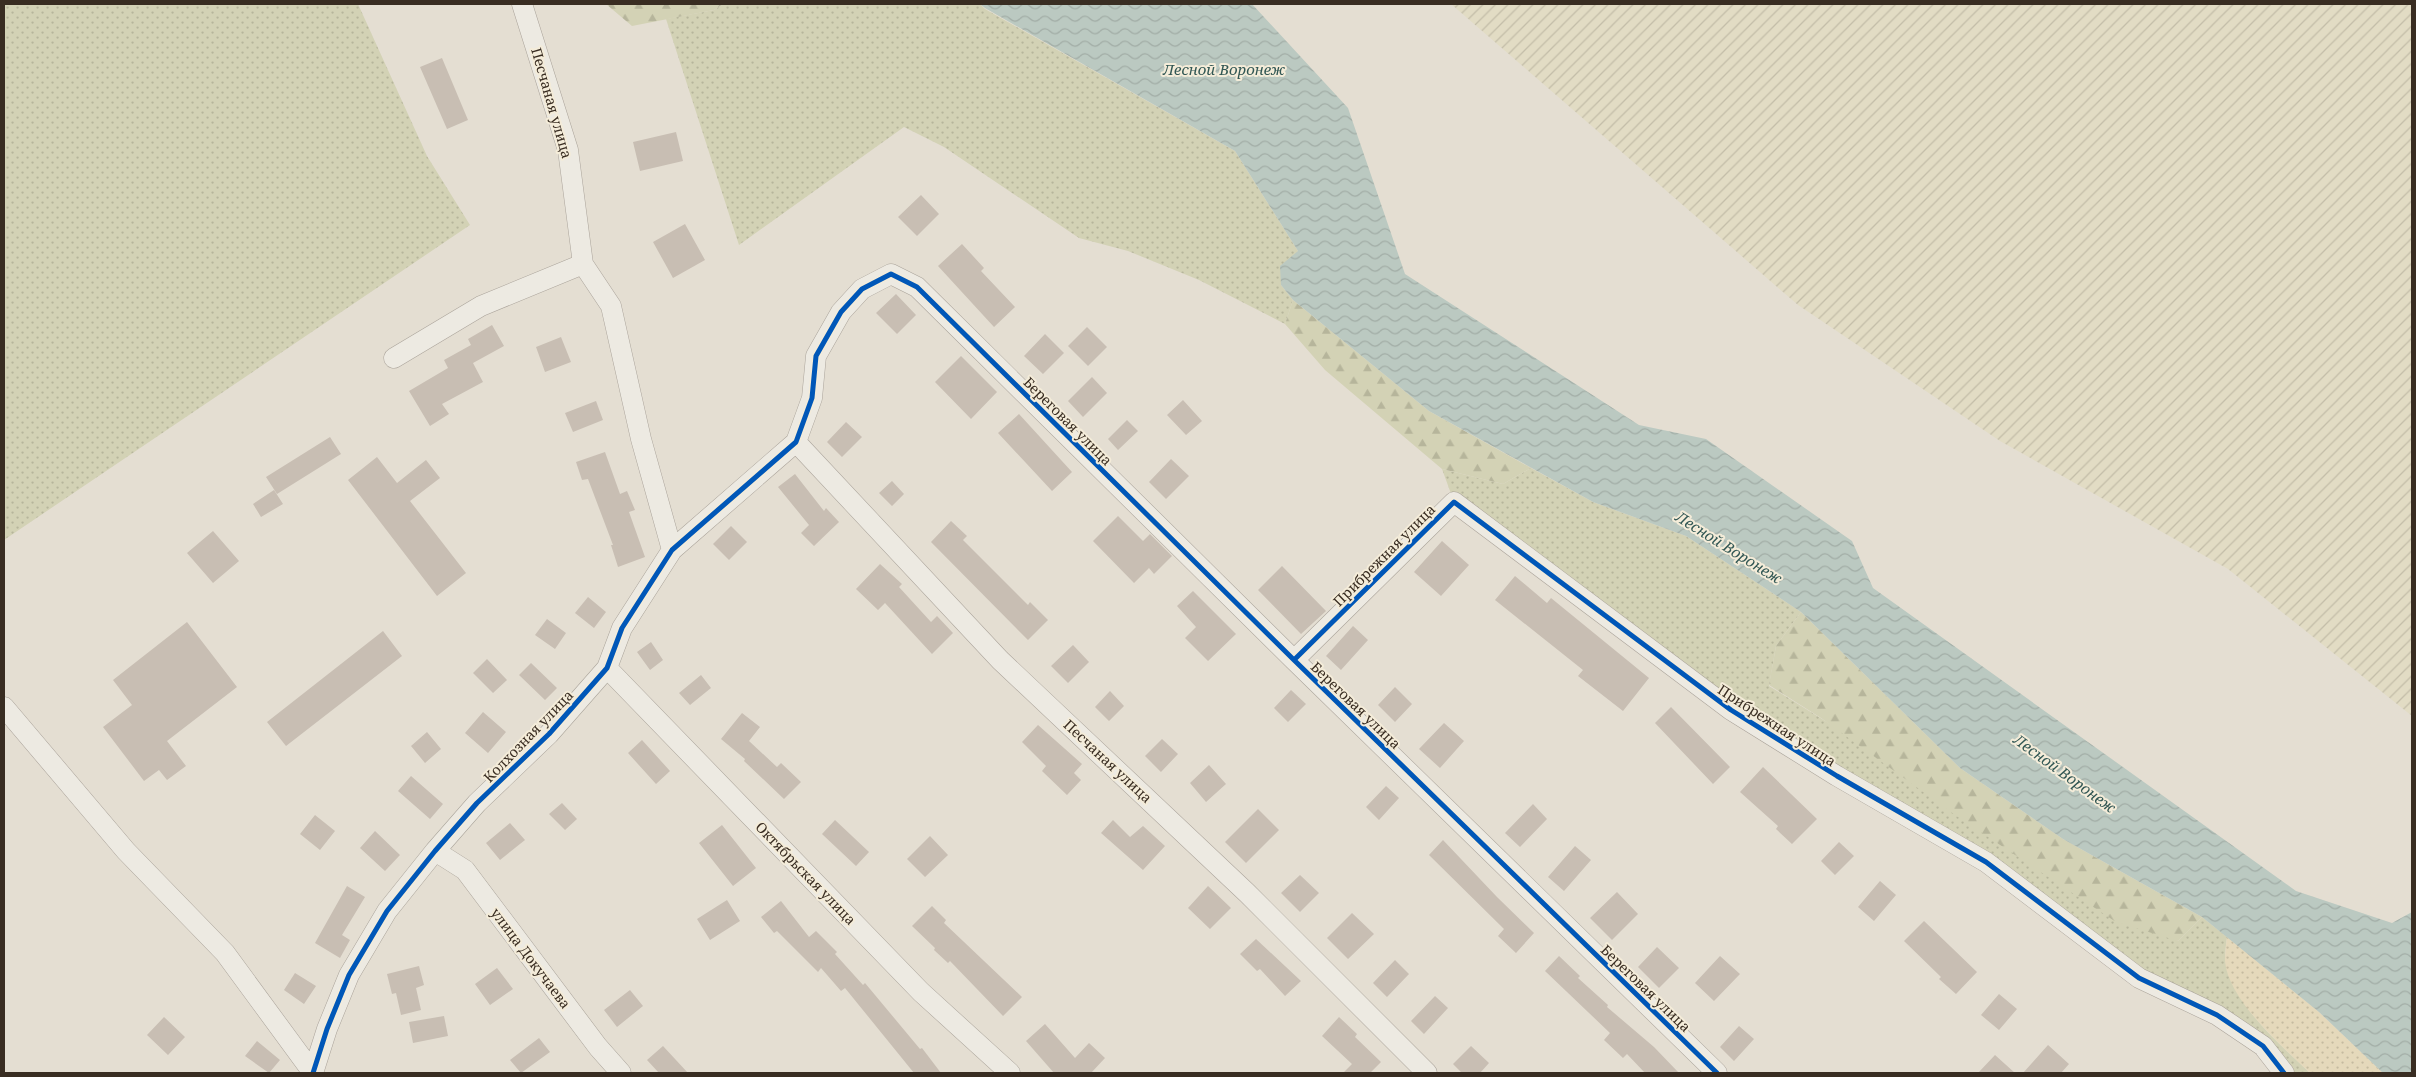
<svg xmlns="http://www.w3.org/2000/svg" width="2416" height="1077" font-family="'Noto Serif',serif">
<defs>
<pattern id="farmland-furrows" width="10" height="10" patternUnits="userSpaceOnUse" patternTransform="scale(1.25)"><rect width="10" height="10" fill="#e2dcc4"/><path d="M-1 1l2-2M0 10L10 0M9 11l2-2" fill="none" stroke="#c3bda8"/></pattern>
<pattern id="grass-dots" width="8" height="8" patternUnits="userSpaceOnUse" patternTransform="scale(1.25)"><rect width="8" height="8" fill="#d3d2b5"/><path d="M2 2h.1M6 6h.1" fill="none" stroke="#b6b59b" stroke-width="1.8" stroke-linecap="round"/></pattern>
<pattern id="forest-firs" width="22" height="20" patternUnits="userSpaceOnUse" patternTransform="scale(1.25)"><rect width="22" height="20" fill="#d3d2b5"/><path d="M5 1l3.5 6h-7zM16 11l3.5 6h-7z" fill="#b6b59b"/></pattern>
<pattern id="sand-dots" width="8" height="8" patternUnits="userSpaceOnUse" patternTransform="scale(1.25)"><rect width="8" height="8" fill="#e5d9bb"/><path d="M2 2h.1M6 6h.1" fill="none" stroke="#c5bba0" stroke-width="1.8" stroke-linecap="round"/></pattern>
<pattern id="water-waves" width="16" height="10" patternUnits="userSpaceOnUse" patternTransform="scale(1.25)"><rect width="16" height="10" fill="#bbc9c1"/><path d="M0 5q4-4 8 0t8 0" fill="none" stroke="#a2ada6"/></pattern>
</defs>
<rect width="100%" height="100%" fill="#e4ded2"/>
<path fill="url(#farmland-furrows)" d="M1451,4h961v712l-184,-147 -228,-128 -202,-136z"/>
<path fill="url(#grass-dots)" d="M4,4h354l69,152 43,69 -466,315z
M723,4h257l5,5 250,142 63,100 -17,34 12,15 -8,24 -86,-44 -71,-29 -49,-13 -135,-91 -40,-20 -165,118 -73,-226 48,-9z
M1531,468l62,34 93,34 115,76 -25,34 -7,40 409,255 24,-24 25,20c-1,9 -3,19 -1,27 12,46 52,78 84,109h-26l-21,-27 -124,-68 -153,-116 -149,-86 -383,-274 -12,-33 61,15z"/>
<path fill="url(#forest-firs)" d="M606,4h117l-9,6 -82,16z
M1293,300l136,111 102,57 -28,16 -61,-15 -117,-99 -40,-46z
M1801,612l159,156 103,71 139,78 -24,24 -62,-19 -161,-107 -134,-97 -52,-33 7,-39z"/>
<path fill="url(#sand-dots)" d="M2227,937l92,75 64,61h-73c-27,-26 -82,-73 -85,-112 0,-8 1,-16 2,-24z"/>
<path fill="url(#water-waves)" d="M980,4h272l96,104 57,166 234,151 67,14 146,102 21,47 423,303 96,32 20,-11v161h-29l-64,-61 -117,-95 -139,-78 -103,-71 -159,-156 -115,-76 -93,-34 -164,-91 -136,-111 -12,-15 -1,-19 18,-15 -63,-100 -250,-143z"/>
<path fill="#c8beb3" d="M442,58l26,62 -21,9 -27,-62z
M676,132l7,29 -43,10 -7,-29z
M921,195l18,19 -22,22 -19,-19z
M685,224l20,36 -32,18 -20,-36z
M962,244l22,24 -3,3 34,36 -21,20 -56,-61z
M896,294l20,21 -19,19 -21,-21z
M492,325l12,21 -31,17 10,19 -41,22 7,10 -19,12 -21,-35 39,-23 -4,-8 27,-15 -3,-6z
M1087,327l20,20 -19,19 -20,-20z
M1045,334l19,19 -21,21 -19,-18z
M561,337l10,25 -26,10 -9,-25z
M961,356l36,36 -26,27 -36,-37z
M1092,377l15,16 -24,24 -15,-16z
M1183,400l19,21 -16,14 -19,-20z
M596,401l7,19 -30,12 -8,-19z
M1019,414l53,58 -20,19 -54,-58z
M1127,420l11,11 -20,19 -10,-11z
M846,422l16,15 -20,20 -15,-15z
M330,437l11,17 -64,40 -11,-17z
M605,452l15,42 7,-3 8,19 -6,2 16,45 -27,10 -7,-22h2l-25,-66 -6,1 -6,-18z
M377,457l20,26 29,-23 14,18 -30,23 56,72 -29,23 -89,-116z
M1171,459l18,17 -23,23 -17,-17z
M795,474l29,37 2,-3 13,14 -25,24 -13,-13 8,-8 -31,-38z
M892,481l12,13 -12,12 -13,-13z
M274,490l9,14 -22,13 -8,-13z
M1118,516l25,25 7,-7 22,22 -18,18 -5,-6 -15,15 -41,-42z
M951,521l16,15 -4,4 65,65 2,-3 18,18 -20,20 -97,-98z
M731,526l16,16 -18,18 -16,-16z
M213,531l26,30 -26,22 -26,-30z
M1442,541l27,24 -28,31 -27,-24z
M880,564l22,20 -3,3 32,35 6,-6 16,17 -21,21 -47,-51 -7,7 -22,-21z
M1282,566l44,45 -25,23 -43,-44z
M1515,576l32,27 4,-5 98,80 -26,33 -45,-35 5,-6 -88,-70z
M1193,591l43,43 -28,27 -23,-23 11,-11 -19,-21z
M588,597l18,15 -12,16 -19,-15z
M547,619l19,14 -11,16 -20,-14z
M187,622l50,65 -70,54 19,25 -19,14 -8,-10 -15,11 -41,-54 29,-22 -19,-25z
M1353,626l15,14 -27,30 -15,-14z
M383,631l19,25 -116,90 -19,-24z
M651,642l12,18 -13,10 -13,-18z
M1073,645l16,17 -21,21 -17,-17z
M487,659l20,21 -14,13 -20,-20z
M531,663l26,25 -12,12 -26,-25z
M701,675l10,13 -21,17 -11,-12z
M1395,687l17,17 -17,18 -17,-17z
M1291,690l15,14 -18,18 -14,-14z
M1110,691l14,15 -15,15 -14,-14z
M1671,707l59,60 -17,17 -58,-61z
M483,712l23,20 -18,21 -23,-20z
M742,713l18,14 -11,14 28,26 4,-4 20,19 -17,17 -40,-38 1,-2 -24,-20z
M1444,723l20,18 -24,27 -21,-19z
M1038,725l44,39 -8,9 7,7 -14,15 -25,-24 4,-5 -24,-24z
M427,732l14,17 -16,14 -14,-17z
M1162,739l16,15 -17,18 -16,-16z
M642,740l28,31 -14,13 -28,-31z
M1209,765l17,19 -20,18 -16,-19z
M1763,767l54,52 -25,25 -16,-15 2,-3 -38,-34z
M411,776l32,28 -13,15 -32,-28z
M1386,786l13,12 -20,22 -13,-13z
M562,803l15,16 -12,11 -16,-16z
M1533,804l14,15 -27,28 -15,-14z
M1258,809l21,21 -33,33 -21,-21z
M315,815l20,16 -15,19 -20,-16z
M835,820l34,32 -13,14 -34,-32z
M1113,820l17,17 13,-11 22,20 -22,24 -42,-37z
M510,823l15,17 -25,20 -14,-17z
M722,825l34,43 -23,18 -34,-43z
M375,831l25,24 -15,16 -25,-23z
M930,836l18,19 -23,22 -18,-18z
M1443,840l54,57 37,36 -18,20 -18,-17 6,-7 -75,-74z
M1839,842l15,14 -19,19 -14,-14z
M1575,846l16,14 -27,31 -16,-14z
M1300,875l19,18 -19,19 -19,-19z
M1880,881l16,14 -22,26 -16,-14z
M347,886l18,11 -23,38 8,5 -10,18 -25,-15z
M1208,886l23,22 -21,21 -22,-21z
M1617,892l21,22 -26,26 -22,-22z
M727,900l13,21 -30,19 -13,-21z
M781,901l28,36 7,-6 21,21 -2,2 28,31 2,-2 55,66 2,-1 19,25h-27l-69,-85 -4,3 -20,-23 -3,4 -41,-41 -3,2 -13,-16z
M932,906l14,14 -2,3 78,74 -19,19 -53,-55 -2,2 -14,-13 1,-2 -23,-22z
M1352,913l22,21 -26,25 -21,-21z
M1924,921l53,51 -21,22 -17,-15 2,-2 -37,-36z
M1256,939l45,42 -16,15 -25,-27 -3,2 -17,-17z
M1657,947l22,21 -20,20 -21,-21z
M1559,956l21,20 -2,2 30,27 -1,2 47,40 25,26h-34l-18,-19 -4,4 -19,-18 6,-7 -65,-62z
M1720,956l20,18 -26,27 -19,-18z
M1395,960l14,14 -22,23 -14,-14z
M419,966l5,19 -8,3 5,22 -20,5 -5,-22 -4,1 -5,-20z
M497,968l16,21 -23,16 -15,-21z
M295,973l21,13 -12,18 -20,-14z
M630,990l13,16 -26,21 -13,-17z
M1999,994l18,15 -18,21 -18,-15z
M1435,996l13,12 -24,26 -13,-13z
M444,1016l4,20 -35,7 -4,-21z
M164,1017l21,20 -17,18 -21,-20z
M1339,1017l18,17 -2,3 26,25 -11,11h-27l9,-9 -30,-28z
M1045,1024l30,34 14,-15 16,15 -14,15h-37l-28,-32z
M1739,1026l15,13 -20,22 -14,-14z
M539,1038l11,14 -29,21 -11,-13z
M257,1041l23,19 -11,13 -24,-17z
M2048,1045l21,19 -8,9h-38z
M663,1046l25,27h-29l-12,-13z
M1471,1046l18,17 -9,10h-18l-9,-9z
M1995,1055l20,18h-37z"/>
<g fill="none" stroke-linecap="round" stroke-linejoin="round">
<g stroke="#aaa39a" stroke-width="21">
<path id="minor" d="M522,4l46,146 15,114
M394,358l87,-52 102,-42 28,42 30,133 31,111
M796,442l204,218 247,233 180,180
M1294,660l160,-158 277,208 106,66 149,86 153,116 78,37 46,31 21,27
M607,668l314,324 89,81
M4,707l122,144 99,102 88,120
M435,851l30,19 133,177 23,26
M313,1073l14,-44 22,-54 38,-64 48,-60 42,-48 72,-69 58,-66 15,-40 50,-78 124,-108 16,-44 4,-42 25,-44 21,-23 29,-15 26,13 377,373 423,413"/>
</g>
<use href="#minor" stroke="#edeae2" stroke-width="20"/>
<g stroke="#f4ecd9" stroke-width="8">
<path id="cycleway" d="M1294,660l160,-158 277,208 106,66 149,86 153,116 78,37 46,31 21,27
M313,1073l14,-44 22,-54 38,-64 48,-60 42,-48 72,-69 58,-66 15,-40 50,-78 124,-108 16,-44 4,-42 25,-44 21,-23 29,-15 26,13 377,373 423,413"/>
</g>
<use href="#cycleway" stroke="#0057b8" stroke-width="5"/>
</g>
<g text-anchor="middle" dominant-baseline="central" stroke-width="4" stroke-linejoin="round" paint-order="stroke">
<g font-size="14" fill="#392d22" stroke="#f4ecd9">
<text transform="translate(552 103) rotate(74)">Песчаная улица</text>
<text transform="translate(1068 421) rotate(45)">Береговая улица</text>
<text transform="translate(1384 555) rotate(-45)">Прибрежная улица</text>
<text transform="translate(1356 705) rotate(44)">Береговая улица</text>
<text transform="translate(1777 725) rotate(33)">Прибрежная улица</text>
<text transform="translate(528 736) rotate(-46)">Колхозная улица</text>
<text transform="translate(1108 761) rotate(43)">Песчаная улица</text>
<text transform="translate(806 873) rotate(46)">Октябрьская улица</text>
<text transform="translate(531 958) rotate(53)">улица Докучаева</text>
<text transform="translate(1646 988) rotate(44)">Береговая улица</text>
</g>
<g font-size="15" font-style="italic" fill="#325754" stroke="#f4ecd9">
<text x="1224" y="69">Лесной Воронеж</text>
<text transform="translate(1729 547) rotate(32)">Лесной Воронеж</text>
<text transform="translate(2065 773) rotate(36)">Лесной Воронеж</text>
</g>
</g>
<rect width="2416" height="1077" fill="none" stroke="#392d22" stroke-width="10"/>
</svg>
